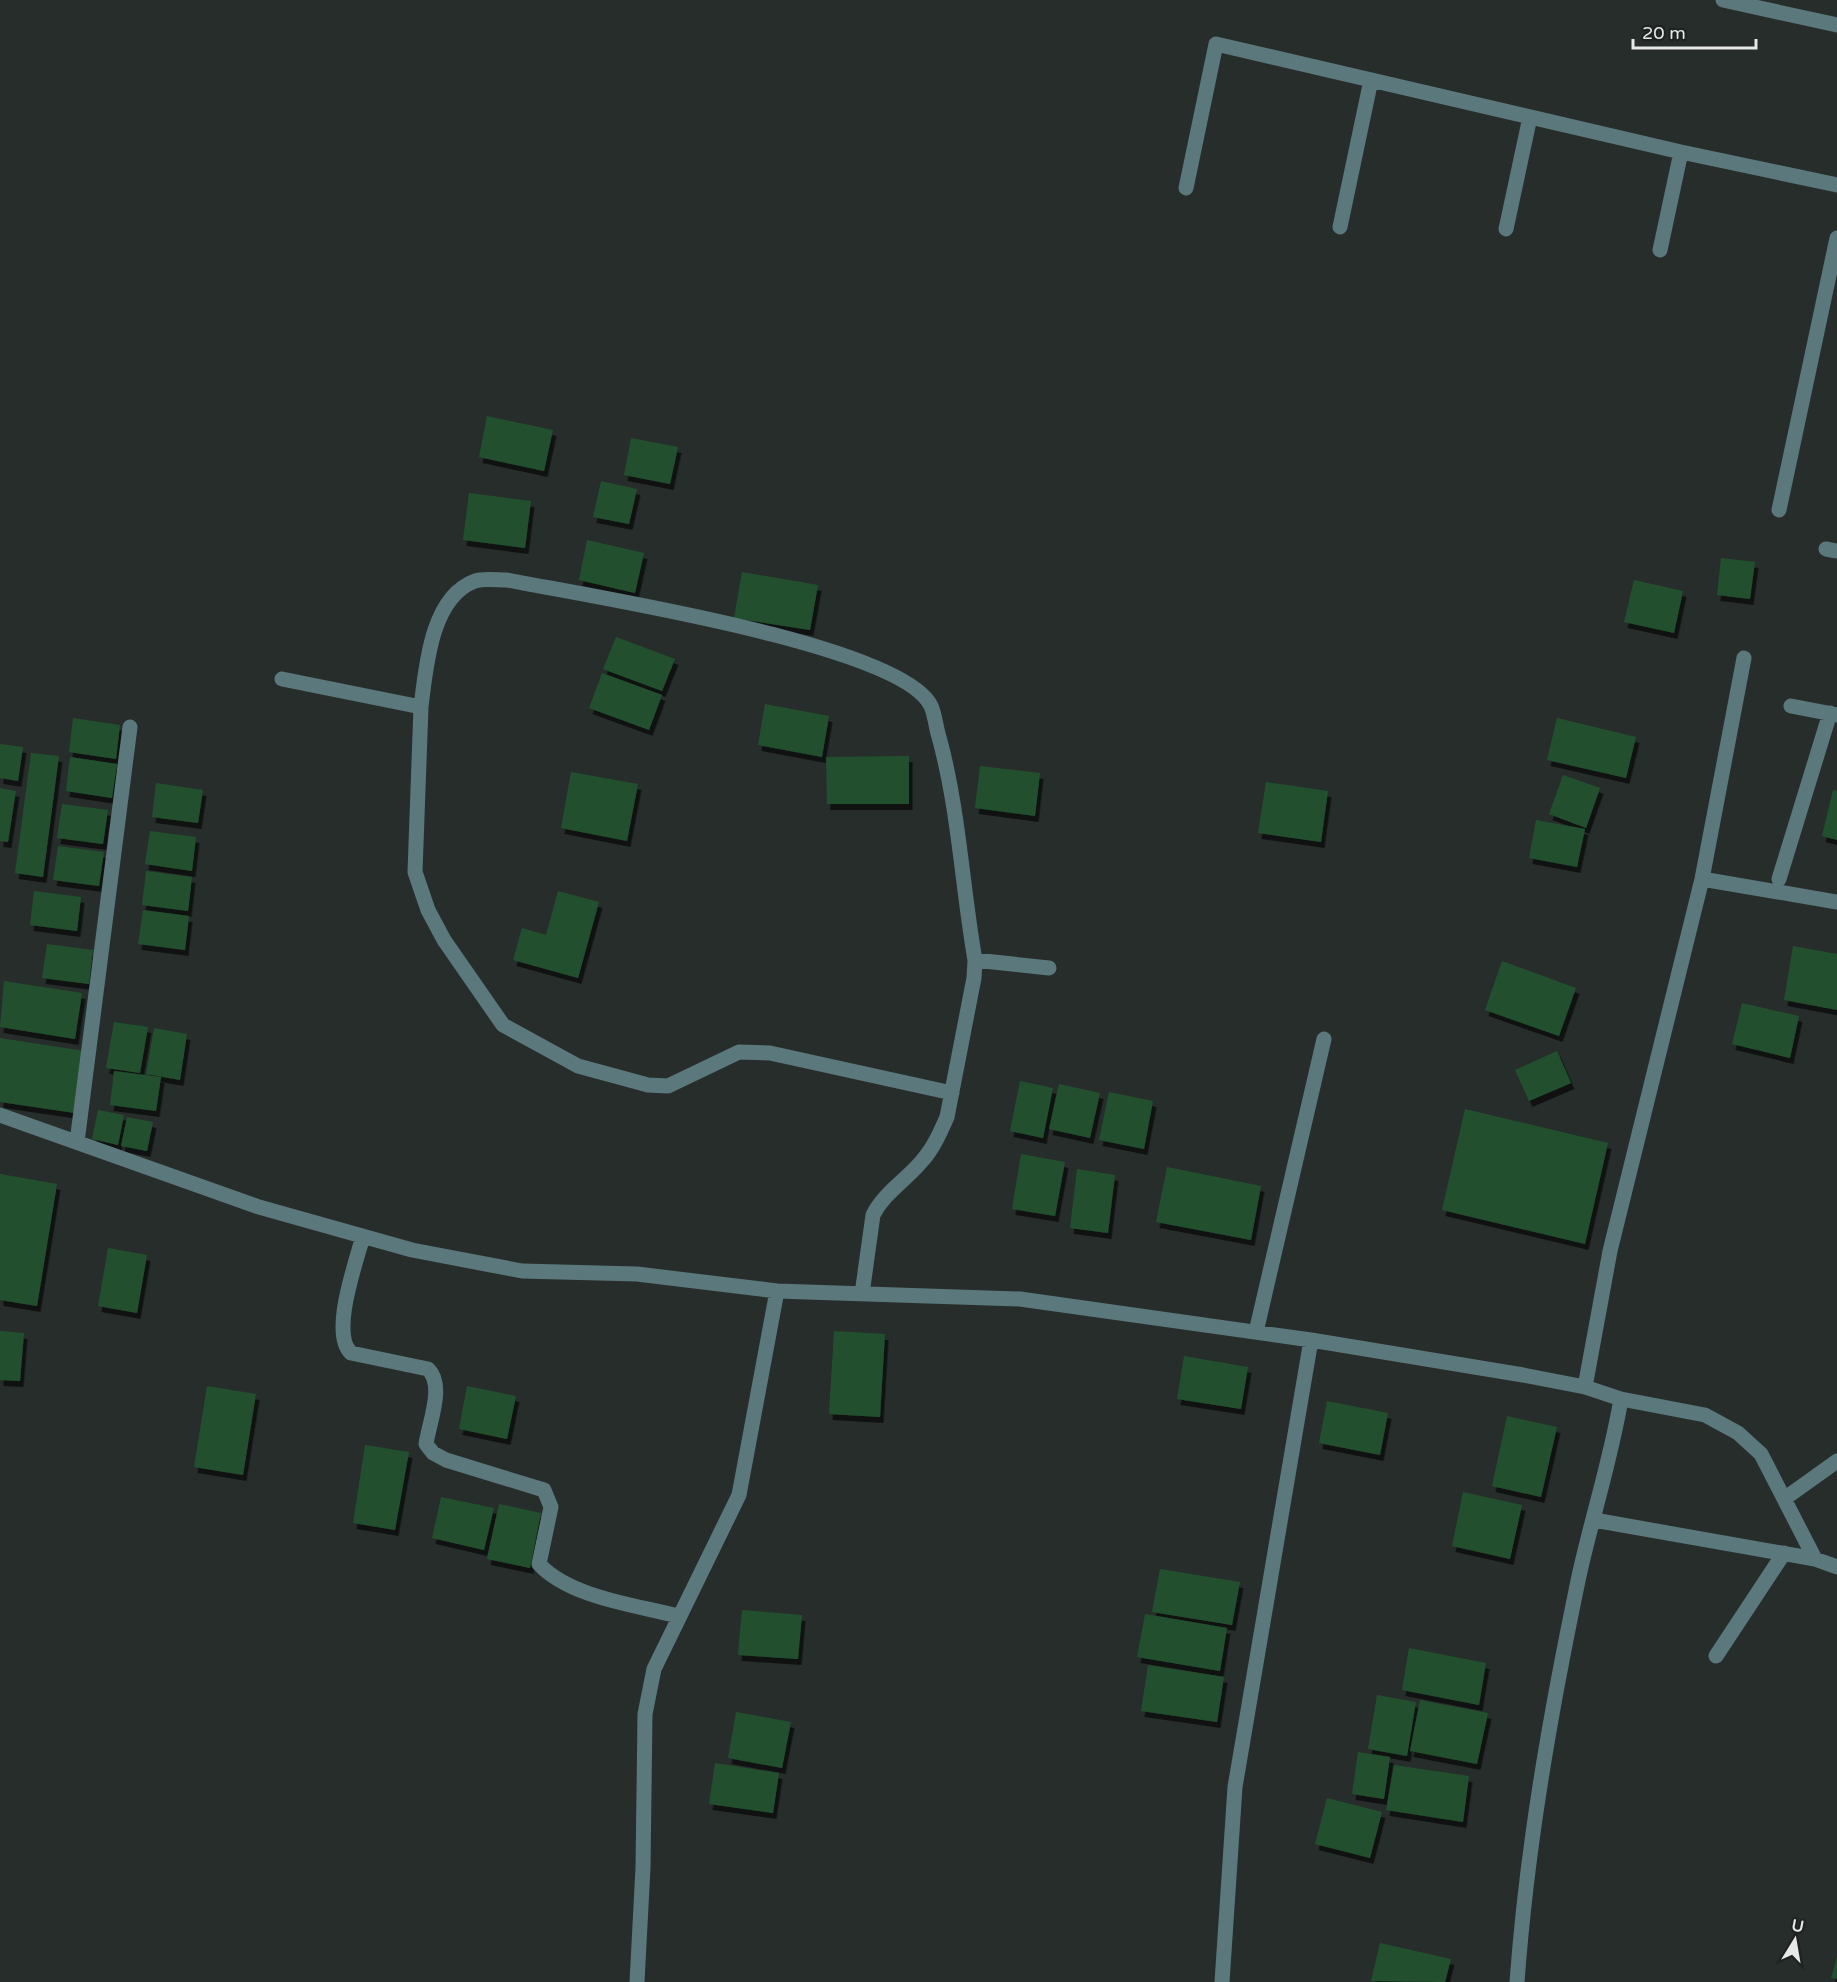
<svg xmlns="http://www.w3.org/2000/svg" width="1837" height="1982" font-family="'Varela Round',sans-serif">
<defs>
<filter id="shadow"><feDropShadow dx="3.5" dy="6" stdDeviation="0" flood-color="#0009"/></filter>
</defs>
<rect width="100%" height="100%" fill="#272d2b"/>
<path fill="#23502f" filter="url(#shadow)" d="M487,416l66,14 -9,41 -65,-14z
M631,438l47,9 -8,37 -46,-9z
M601,481l36,8 -8,35 -36,-7z
M469,493l62,8 -6,47 -62,-8z
M587,540l57,13 -9,40 -56,-13z
M1721,558l34,4 -5,37 -33,-4z
M742,572l76,13 -8,45 -76,-12z
M1634,580l49,11 -9,42 -50,-11z
M616,637l59,22 -13,32 -59,-22z
M602,673l60,22 -13,35 -60,-22z
M765,704l64,12 -7,41 -64,-12z
M73,718l47,7 -4,34 -47,-7z
M1557,718l79,19 -10,41 -79,-18z
M0,744l23,3 -5,34 -18,-3z
M31,753l28,3 -16,121 -28,-4z
M909,756v48h-82l-1,-47z
M70,757l47,7 -5,34 -46,-7z
M980,766l60,7 -5,43 -60,-8z
M571,772l67,12 -11,57 -66,-13z
M1563,775l37,13 -14,40 -37,-14z
M1266,782l62,9 -7,51 -63,-9z
M156,783l47,7 -5,33 -46,-6z
M0,788l16,3 -8,51 -8,-1z
M1833,790l4,1v49l-15,-4z
M62,804l46,6 -5,34 -46,-6z
M1536,820l49,9 -8,38 -48,-9z
M150,831l46,6 -4,34 -47,-7z
M58,846l46,6 -5,34 -46,-6z
M146,871l46,6 -4,34 -46,-6z
M34,891l47,6 -4,34 -47,-6z
M558,891l41,11 -21,76 -65,-18 9,-32 24,7z
M143,910l46,6 -4,34 -47,-6z
M47,944l46,6 -4,34 -47,-6z
M1793,946l44,8v56l-53,-10z
M1502,961l74,27 -17,48 -74,-26z
M4,981l78,12 -7,46 -75,-12z
M1742,1003l57,13 -9,42 -58,-14z
M114,1022l34,5 -8,46 -34,-5z
M154,1028l33,6 -7,46 -34,-6z
M0,1038l84,13 -9,62 -75,-11z
M1557,1051l14,32 -42,18 -14,-31z
M114,1071l47,6 -5,34 -46,-6z
M1020,1081l33,7 -10,50 -33,-7z
M1059,1084l41,9 -10,45 -41,-9z
M1109,1092l44,9 -9,48 -45,-9z
M1465,1109l143,34 -23,101 -143,-34z
M98,1110l26,5 -6,30 -26,-6z
M127,1117l26,5 -6,29 -26,-5z
M1021,1154l44,8 -10,54 -43,-7z
M1167,1167l94,19 -10,54 -95,-18z
M1077,1169l38,6 -7,58 -38,-5z
M0,1174l57,10 -20,122 -37,-6z
M108,1248l39,7 -10,58 -39,-7z
M0,1331l24,2 -4,48 -20,-1z
M834,1331l51,3 -5,83 -51,-3z
M1184,1356l64,11 -7,42 -64,-10z
M207,1386l49,8 -13,81 -49,-8z
M467,1386l49,10 -9,43 -48,-10z
M1327,1401l61,12 -8,42 -61,-12z
M1507,1416l50,11 -16,70 -49,-11z
M365,1445l44,7 -14,78 -42,-7z
M1463,1492l59,13 -12,54 -58,-13z
M441,1497l53,11 -10,42 -52,-12z
M499,1504l42,9 -11,55 -43,-9z
M1160,1569l80,13 -8,43 -80,-13z
M742,1610l60,5 -4,44 -60,-4z
M1145,1614l82,14 -7,43 -83,-14z
M1409,1648l77,15 -7,42 -77,-15z
M1148,1665l76,12 -7,45 -76,-11z
M1377,1695l39,7 -9,54 -39,-7z
M1420,1700l68,13 -11,51 -67,-13z
M736,1712l55,10 -9,46 -54,-10z
M1358,1752l32,5 -6,42 -32,-5z
M715,1763l64,10 -6,40 -64,-9z
M1394,1765l75,11 -6,46 -77,-12z
M1327,1798l55,14 -12,46 -55,-14z
M1380,1943l71,16 -6,23 -74,-1z
M1837,1957v22l-6,-1z"/>
<g fill="none" stroke-linecap="round" stroke-linejoin="round">
<path stroke="#5b787c" stroke-width="15" d="M1723,0l114,25
M1186,188l30,-144 465,108
M1340,227l31,-147
M1506,229l24,-112
M1660,250l21,-98 156,33
M1779,510l58,-272
M1826,549l11,2
M282,679l139,28c5,-40 10,-110 54,-126 8,-3 23,-1 32,-1 75,15 394,64 424,126 4,9 5,22 8,31 20,73 23,149 36,223
M1791,706l46,9
M421,707l-6,165 13,38 16,30 59,85 75,41 70,19 20,1 71,-34 31,1 182,40
M1702,879l135,23
M1779,879l51,-166
M0,1115l259,92 153,43 110,21 115,3 140,17 243,8 291,41 212,35 62,12 36,12 84,16 33,18 23,21 54,105 22,8
M77,1142l53,-415
M363,1236c-7,27 -33,97 -12,117l77,16c17,16 1,54 -2,75l7,9 13,7 98,30 7,17 -12,57c30,33 96,41 139,52
M862,1294l11,-79c11,-22 33,-35 48,-53 12,-13 19,-29 26,-45l27,-139 1,-18 74,8
M1256,1332l68,-293
M1585,1387l25,-136 92,-372 42,-221
M1784,1499l53,-38
M1594,1520l221,39
M1716,1656l68,-103
M637,1982l6,-114 2,-154 9,-45 85,-174 38,-204
M1222,1982l13,-195 76,-447
M1517,1982c10,-137 34,-272 62,-406 13,-59 32,-117 42,-177"/>
</g>
<g transform="translate(1795 1940) rotate(11)" stroke="#1e2322" stroke-width="4.5" paint-order="stroke">
<path d="M0-4.5L10 22L0 15L-10 22Z" fill="#e6e9e8"/>
<text y="-9" font-size="16" font-weight="bold" text-anchor="middle" fill="#e6e9e8">U</text>
</g>
<path d="M1633 39v9h123v-9" fill="none" stroke="#e6e9e8" stroke-width="3"/>
<text x="1642" y="39" font-size="18" fill="#e6e9e8" stroke="#1e2322" stroke-width="4.5" paint-order="stroke">20 m</text>
</svg>
